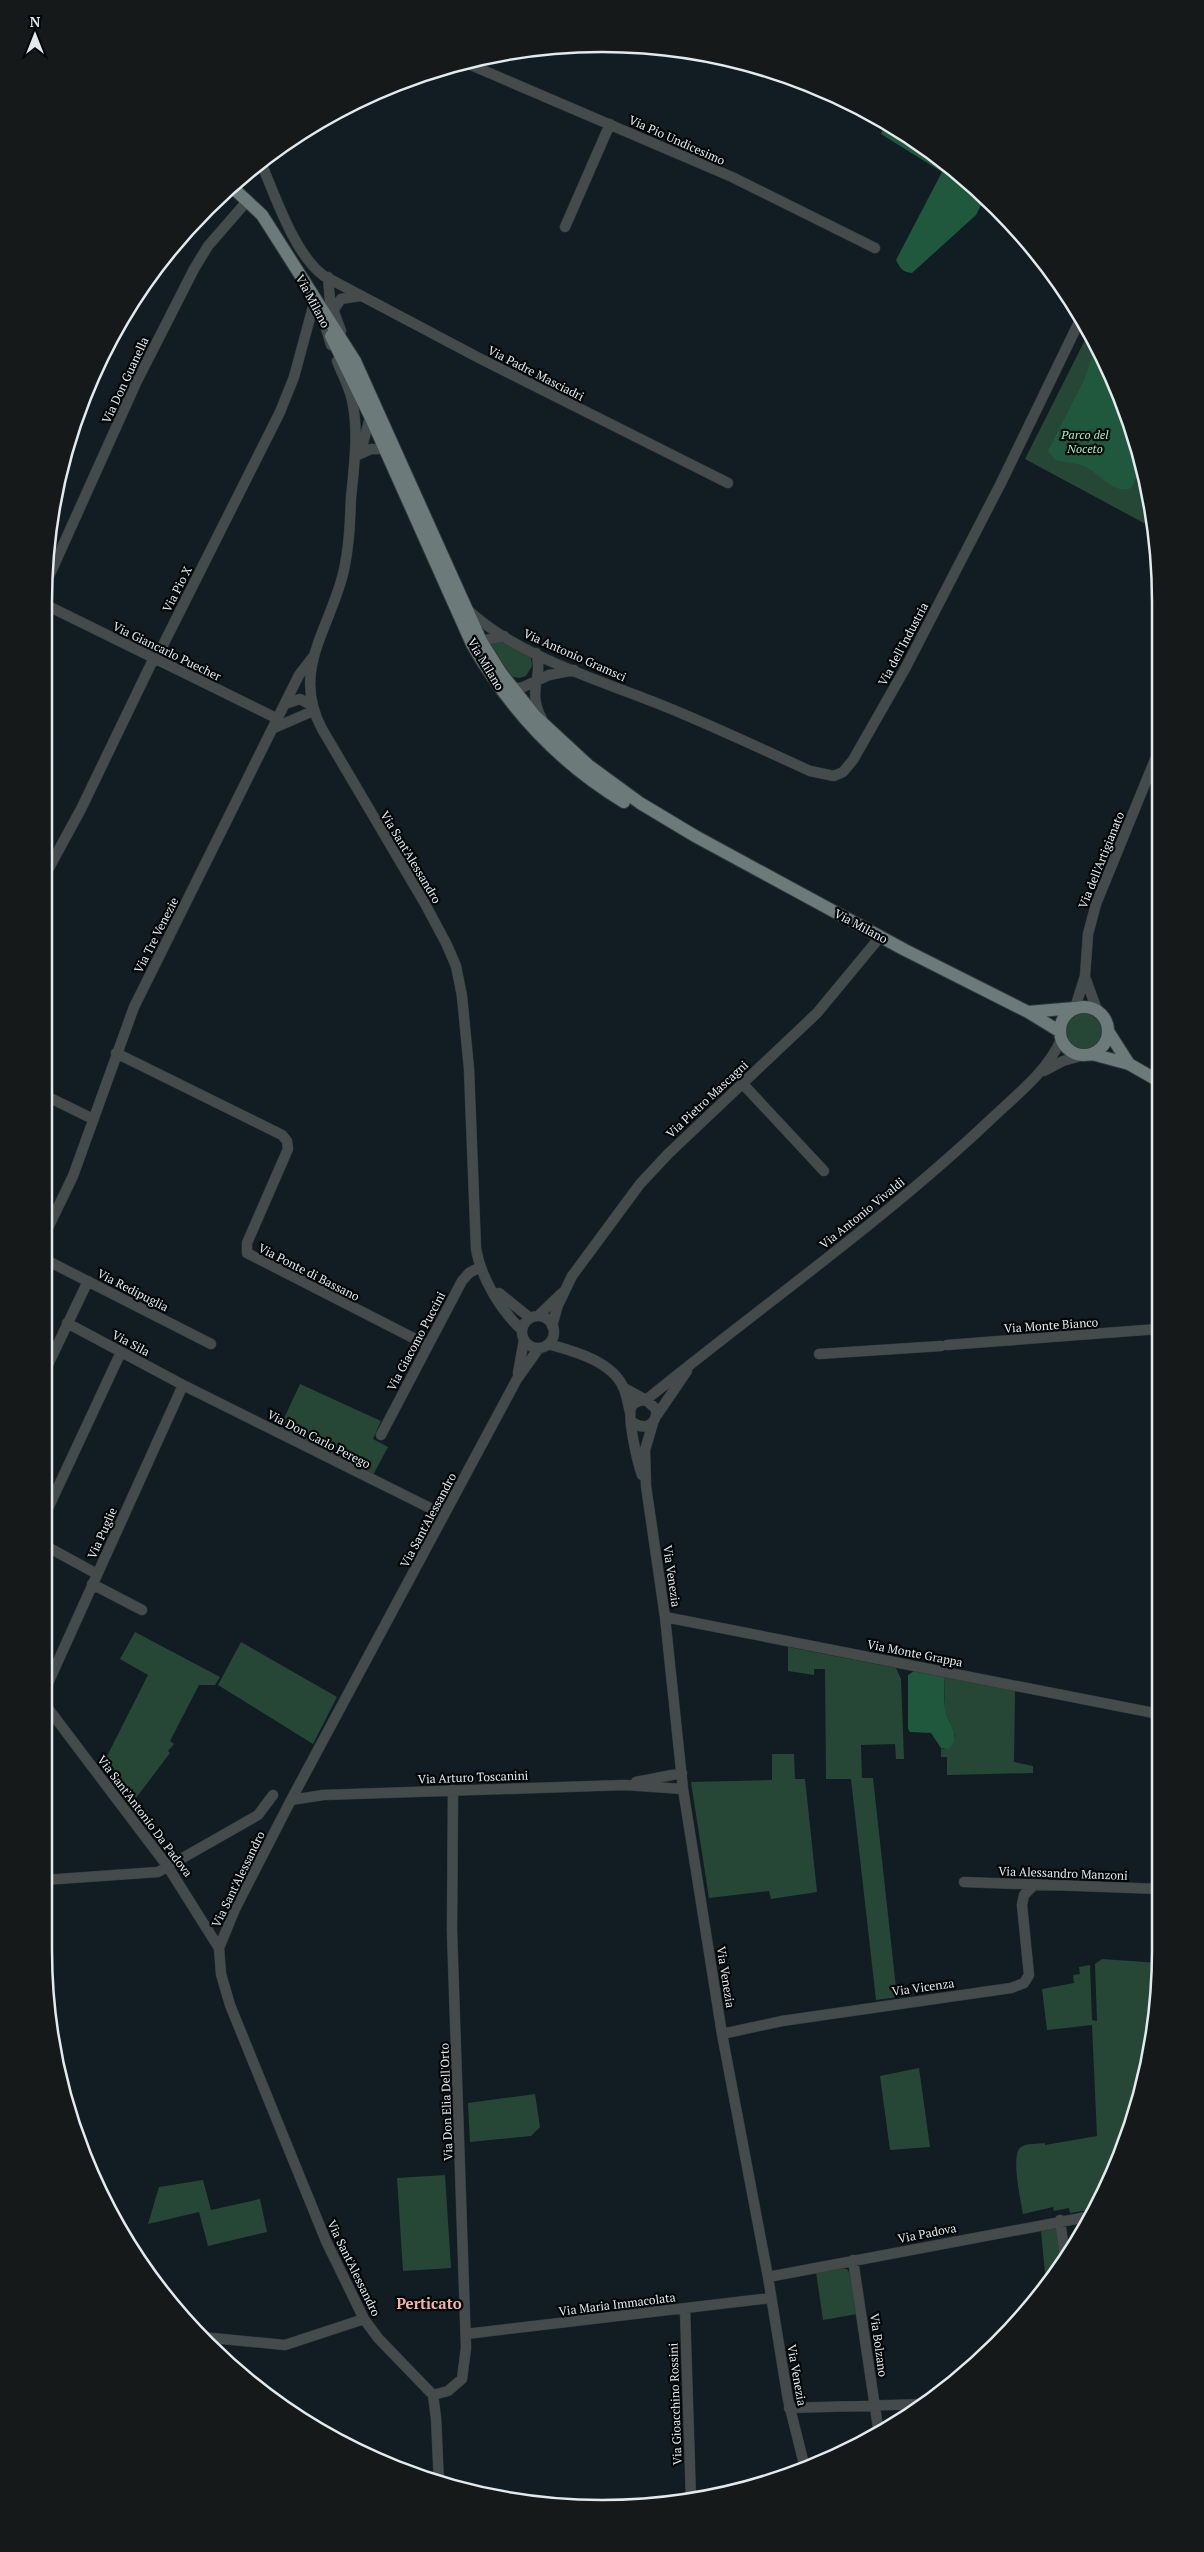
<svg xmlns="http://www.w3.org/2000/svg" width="1204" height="2552" font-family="'PT Serif',serif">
<rect width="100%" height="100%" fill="#111d22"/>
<path fill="#274736" d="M1087,336l31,52 37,141 -130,-70z
M502,641l29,17 1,8 -6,10 -7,2 -9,-2 -19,-28v-5z
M1064 1031a20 20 0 1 1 40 0a20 20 0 1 1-40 0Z
M300,1384l81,37 -8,18 15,8 -16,30 -94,-46z
M135,1632l85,45 -5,8h-16l-29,56 4,3 -6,7 2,2 -34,45 -23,-30 -10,-4 45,-89 -28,-16z
M241,1642l96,55 -24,47 -95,-59z
M788,1647l108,21 5,11 3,80h-8l-1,-15 -34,1 1,33h11l24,219 -21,3 -25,-221h-25l-1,-110h-11v6l-26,-4z
M944,1677l71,14 -1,71 19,4v7l-86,2v-18h-6v-9l3,1 11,-11v-3l-10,-24z
M772,1754h22l1,25h10l12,113 -46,7 -2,-8 -60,7 -18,-116 81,-2z
M1102,1959l57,4 -10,96 -31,104 -22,46 -26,4 -1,-5 -15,3 -1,-4 -30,7c-2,-13 -13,-60 -2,-67 6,-4 17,-3 24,-4v2l52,-9 -5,-111 -45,5 -5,-41 32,-6 -1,-8 7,-1 -1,-7 11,-2 2,55 5,1 -2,-57z
M919,2068l11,79 -40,3 -10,-74z
M535,2094l5,33 -9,9 -61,6 -2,-39z
M445,2175l6,93 -48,3 -6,-93z
M203,2180l8,30 49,-11 7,33 -59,14 -9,-34 -51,12 11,-37z
M1054,2228l3,2 5,32 -16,22 -5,-53z
M841,2268l6,1 3,5 7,40 -34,6 -7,-48z"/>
<path fill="#1f583c" d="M884,126l58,33 41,42 -7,14 -64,58c-10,-1 -12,-5 -16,-13l46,-88 -61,-38z
M1097,352l21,36 22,82 -9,18c-17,7 -31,-14 -45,-21 -9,-4 -22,-5 -31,-7l-7,-9 36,-71 8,-23z
M914,1671l30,6c0,10 0,21 1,32 2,14 18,27 4,40l-8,-1 -10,-15 -21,-1 -2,-3v-54z"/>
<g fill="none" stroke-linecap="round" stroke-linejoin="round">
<g stroke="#2e3a3e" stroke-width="11">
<path id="minor" d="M466,63l266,114 143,71
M261,163c15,34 33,91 63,113l155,82 249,125
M565,227l45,-103
M1019,236l30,33
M328,277l2,24 11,30
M333,311l8,-12 19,-3
M325,325l6,20
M337,361c5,13 12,25 15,39 7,31 2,67 -1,98 -1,26 -2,51 -8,76 -14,56 -52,97 -21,155l102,173 22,41 10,23 6,30 7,73 7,180c5,29 25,62 46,81
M360,454l11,-40
M358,455l13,-6h13
M46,583l90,-200 58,-114 14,-23 40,-46
M44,604l234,115
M467,609c49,47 135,72 197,97 49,20 98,43 146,65l24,5 9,-4 10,-12 53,-93 95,-184 78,-161
M478,648l3,-7 23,-5
M536,653c8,24 -10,37 6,66
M508,687l13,1 28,-13 25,-5
M285,704l15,-5 11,6
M274,728l39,-17
M44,877l37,-68 70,-145 5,-5 124,-247 14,-35 20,-74
M1085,977l12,33
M1075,1008l10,-32 3,-42 8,-30 60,-147
M116,1053l166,82 5,6 1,8 -41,94v10l180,92
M1044,1071l19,-10 21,-6
M742,1083l82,88
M44,1095l49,24
M44,1236l29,-60 61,-169 165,-332 13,-17
M44,1259l167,85
M499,1293l31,25
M538,1316l24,-23
M522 1332a16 16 0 1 1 32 0a16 16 0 1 1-32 0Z
M67,1323l116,62 261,130
M552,1326l6,-21 14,-29 68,-92 28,-30 149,-141 63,-76
M548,1344c25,7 65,17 76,45 3,7 4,16 6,23
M947,1345l211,-16
M819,1354l122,-8
M44,1373l44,-92
M518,1373l6,-33
M624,1388l22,12c114,-93 236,-178 343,-279 26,-25 57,-48 72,-81
M657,1415l30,-44
M632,1422c12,9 26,3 24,-13l-10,-9c-6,1 -11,1 -14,6 -6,9 6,58 10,69
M653,1423l-8,27 1,36 19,131 18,172 39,245 46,243 20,123 17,68
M381,1435l81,-154 7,-8 11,-6
M44,1517l77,-165
M44,1545l53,29
M92,1584l50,26
M665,1617l494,97
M44,1692l139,-307
M44,1703l124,164 51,81
M636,1782l46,-9
M291,1800l32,-5 302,-10 58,4
M44,1880l114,-8 100,-57 15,-20
M964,1882l196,7
M722,2034l60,-13 229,-33 13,-5 5,-8 -7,-70 2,-10 10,-10
M1060,2220l5,38
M853,2260l26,174
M768,2277l324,-61
M685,2309l6,191
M466,2334l305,-36
M202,2337l83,8 79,-26
M433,2395l15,-4 14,-12 4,-31 -14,-417 1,-141
M789,2408l136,-4
M439,2483l-3,-65 -3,-23 -55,-57 -14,-19 -38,-78 -96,-236 -9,-31 -2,-26 16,-39 56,-109 226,-421 22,-31"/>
</g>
<g stroke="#2e3a3e" stroke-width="14">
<path id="major" d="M232,187l30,28 93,146 126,280 20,32 34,43 53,49 52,38 55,33 210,114 123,62 31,19
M331,336l40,82 101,226c38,66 87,119 152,158
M1060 1031a24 24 0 1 1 48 0a24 24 0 1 1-48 0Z
M1028,1012l47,-4
M1108,1031l21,33
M1092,1054l37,10 28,16"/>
</g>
<use href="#minor" stroke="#444b4a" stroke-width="10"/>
<use href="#major" stroke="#6c7a79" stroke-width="12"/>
</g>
<g text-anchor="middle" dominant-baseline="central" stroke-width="4.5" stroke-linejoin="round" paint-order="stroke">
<g font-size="12" fill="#e2eaed" stroke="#030708">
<text transform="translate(677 140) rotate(24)">Via Pio Undicesimo</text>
<text transform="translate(313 301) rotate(62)">Via Milano</text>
<text transform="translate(536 373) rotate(27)">Via Padre Masciadri</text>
<text transform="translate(125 380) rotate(-65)">Via Don Guanella</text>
<text transform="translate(177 589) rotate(-63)">Via Pio X</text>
<text transform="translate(903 644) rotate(-62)">Via dell'Industria</text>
<text transform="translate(167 651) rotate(26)">Via Giancarlo Puecher</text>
<text transform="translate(575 655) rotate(24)">Via Antonio Gramsci</text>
<text transform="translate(486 664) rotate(59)">Via Milano</text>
<text transform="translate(411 857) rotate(59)">Via Sant'Alessandro</text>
<text transform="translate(1101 860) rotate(-68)">Via dell'Artigianato</text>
<text transform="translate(861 926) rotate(28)">Via Milano</text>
<text transform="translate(156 935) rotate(-63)">Via Tre Venezie</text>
<text transform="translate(707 1099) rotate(-43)">Via Pietro Mascagni</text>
<text transform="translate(862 1213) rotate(-39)">Via Antonio Vivaldi</text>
<text transform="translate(309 1272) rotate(27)">Via Ponte di Bassano</text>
<text transform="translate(133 1290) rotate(27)">Via Redipuglia</text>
<text transform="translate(1051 1325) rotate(-4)">Via Monte Bianco</text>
<text transform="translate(416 1341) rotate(-62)">Via Giacomo Puccini</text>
<text transform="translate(131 1343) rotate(28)">Via Sila</text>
<text transform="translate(319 1439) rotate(27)">Via Don Carlo Perego</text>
<text transform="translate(428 1520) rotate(-62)">Via Sant'Alessandro</text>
<text transform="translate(102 1533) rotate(-66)">Via Puglie</text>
<text transform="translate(672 1576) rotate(82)">Via Venezia</text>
<text transform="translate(915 1653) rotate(11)">Via Monte Grappa</text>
<text transform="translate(473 1777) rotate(-2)">Via Arturo Toscanini</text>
<text transform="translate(145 1816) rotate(53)">Via Sant'Antonio Da Padova</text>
<text transform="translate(1063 1873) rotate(2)">Via Alessandro Manzoni</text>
<text transform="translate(238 1879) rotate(-64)">Via Sant'Alessandro</text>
<text transform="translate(726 1977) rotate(81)">Via Venezia</text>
<text transform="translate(923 1987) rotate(-8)">Via Vicenza</text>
<text transform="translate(446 2102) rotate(-92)">Via Don Elia Dell'Orto</text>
<text transform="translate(927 2233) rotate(-11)">Via Padova</text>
<text transform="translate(354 2268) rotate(64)">Via Sant'Alessandro</text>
<text transform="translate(617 2304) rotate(-7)">Via Maria Immacolata</text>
<text transform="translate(879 2345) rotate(82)">Via Bolzano</text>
<text transform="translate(797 2375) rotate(80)">Via Venezia</text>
<text transform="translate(675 2404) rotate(-92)">Via Gioacchino Rossini</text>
</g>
<g font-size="12" font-style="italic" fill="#9ef3c4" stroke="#030708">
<text x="1085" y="434">Parco del<tspan x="1085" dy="14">Noceto</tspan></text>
</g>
<g font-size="15" font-weight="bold" fill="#f6b3ab" stroke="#030708">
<text x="429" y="2303">Perticato</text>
</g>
</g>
<path d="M0 0H1204V2552H0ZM602 52H602A550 550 0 0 1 1152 602V1950A550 550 0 0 1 602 2500H602A550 550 0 0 1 52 1950V602A550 550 0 0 1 602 52Z" fill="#15191a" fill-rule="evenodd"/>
<path fill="none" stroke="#e2eaed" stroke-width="2.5" d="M602 52H602A550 550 0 0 1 1152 602V1950A550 550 0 0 1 602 2500H602A550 550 0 0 1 52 1950V602A550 550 0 0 1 602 52Z"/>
<g transform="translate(35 35)" stroke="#030708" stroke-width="4" paint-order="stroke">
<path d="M0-4L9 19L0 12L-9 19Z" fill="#e2eaed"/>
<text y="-8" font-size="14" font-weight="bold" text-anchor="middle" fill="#e2eaed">N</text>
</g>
</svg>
